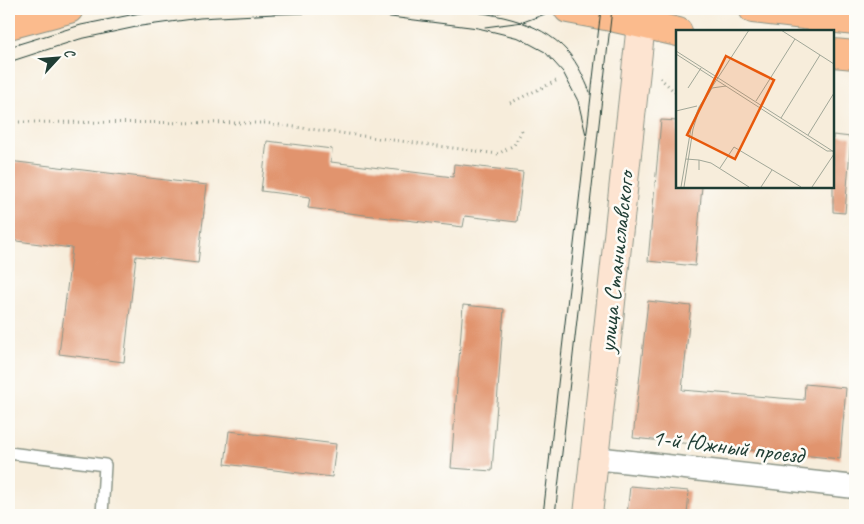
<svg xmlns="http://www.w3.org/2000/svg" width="864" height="524" font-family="Caveat,sans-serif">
<rect width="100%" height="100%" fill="#fdfcf7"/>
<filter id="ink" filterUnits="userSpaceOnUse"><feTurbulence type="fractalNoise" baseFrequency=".02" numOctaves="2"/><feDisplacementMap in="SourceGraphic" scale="10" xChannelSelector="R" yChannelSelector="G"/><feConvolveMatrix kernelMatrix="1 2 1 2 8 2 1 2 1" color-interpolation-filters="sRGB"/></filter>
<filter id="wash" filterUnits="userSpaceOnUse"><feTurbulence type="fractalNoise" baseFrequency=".0096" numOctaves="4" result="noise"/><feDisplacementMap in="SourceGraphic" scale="20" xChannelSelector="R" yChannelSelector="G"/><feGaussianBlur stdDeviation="1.12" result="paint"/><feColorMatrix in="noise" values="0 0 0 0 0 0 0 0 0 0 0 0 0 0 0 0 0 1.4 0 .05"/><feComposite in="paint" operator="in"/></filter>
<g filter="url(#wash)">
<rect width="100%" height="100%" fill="#f7eddb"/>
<g id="blocks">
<path fill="#e1946e" d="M661,120l17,1v65h24l-7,80 -47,-5z
M833,135l18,2 -6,76 -12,-1z
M267,141l65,8 -1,13 122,15 1,-13 69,8 -6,50 -52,-6 -2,11 -155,-19 2,-11 -49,-6z
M9,161l198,24 -9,78 -62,-7 -12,106 -65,-8 13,-106 -63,-8z
M648,301l43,5 -9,84 122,10 1,-16 41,4 -6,71 -207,-21z
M463,305l41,4 -12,162 -41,-3z
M229,431l107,13 -4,33 -107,-13z
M630,486l59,5 -2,24h-60z"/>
</g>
</g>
<g filter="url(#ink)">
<use href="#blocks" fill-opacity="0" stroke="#8b9588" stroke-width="1"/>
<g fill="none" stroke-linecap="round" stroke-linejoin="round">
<g stroke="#8b9588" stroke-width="14">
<path id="lane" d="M9,453l96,12 -3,50"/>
</g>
<g stroke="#8b9588" stroke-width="25">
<path id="street" d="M595,458l260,29"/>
</g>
<g stroke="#8b9588" stroke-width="30">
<path id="secondary" d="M588,515l53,-491"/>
</g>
<g stroke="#8b9588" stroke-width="30">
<path id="primary" d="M568,9l43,8 67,15
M753,9l102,12
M9,25l60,-16
M833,53l22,2"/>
</g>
<path stroke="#8b9588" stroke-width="3" stroke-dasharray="1 4" stroke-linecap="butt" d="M660,78l16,15
M510,103l48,-23
M9,122l256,1 233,31 16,-9 9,-16"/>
<use href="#lane" stroke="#fff" stroke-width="11"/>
<use href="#street" stroke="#fff" stroke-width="22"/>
<use href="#secondary" stroke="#fde4d1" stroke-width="28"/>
<use href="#primary" stroke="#fbbb8d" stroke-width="28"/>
<path stroke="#1f3d34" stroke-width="1" d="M447,9c42,4 91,9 121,43 10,12 16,26 22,40
M494,14l18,-5
M485,27l38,-5 36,-13
M9,47l72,-22 59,-12 31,-4
M9,62l71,-23 61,-13 59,-8 75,-4 76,-2 127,16 41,10 26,14 18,20 15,29 8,34
M543,515l58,-506
M555,515l57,-506"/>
</g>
</g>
<g text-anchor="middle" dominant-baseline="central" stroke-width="5" stroke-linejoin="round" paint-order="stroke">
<g font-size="24" fill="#1f3d34" stroke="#fdfcf7">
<text transform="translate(616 262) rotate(-84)">улица Станиславского</text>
<text transform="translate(728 446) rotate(7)">1-й Южный проезд</text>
</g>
</g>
<g transform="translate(676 30)">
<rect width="158" height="158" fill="#f7eddb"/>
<path fill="none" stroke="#a1a798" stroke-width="1" d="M105,0l53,34M0,21l158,101M0,24l151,97h7M12,58l13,-20M80,71l39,-62M0,81l21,-5M105,88l39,-63M132,105l26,-42M10,129l13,1v10M23,130l12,3 38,24M44,138l14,-21 67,40M5,157l10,-59 8,-21 50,-77M8,157l9,-58 6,-19 13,-22 14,-2M85,157l11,-17M136,157l22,-33"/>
<path fill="#e8590c" fill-opacity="0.15" stroke="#e8590c" stroke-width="2.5" d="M50,26l48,24 -39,79 -48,-24z"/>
<rect width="158" height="158" fill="none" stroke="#1f3d34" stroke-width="2.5"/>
</g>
<rect width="864" height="524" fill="none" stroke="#fdfcf7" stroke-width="30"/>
<g transform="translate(58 58) rotate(64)" stroke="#fdfcf7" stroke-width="4" paint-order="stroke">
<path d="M0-4L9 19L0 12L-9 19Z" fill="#1f3d34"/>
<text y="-8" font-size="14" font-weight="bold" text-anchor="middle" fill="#1f3d34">С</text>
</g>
</svg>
